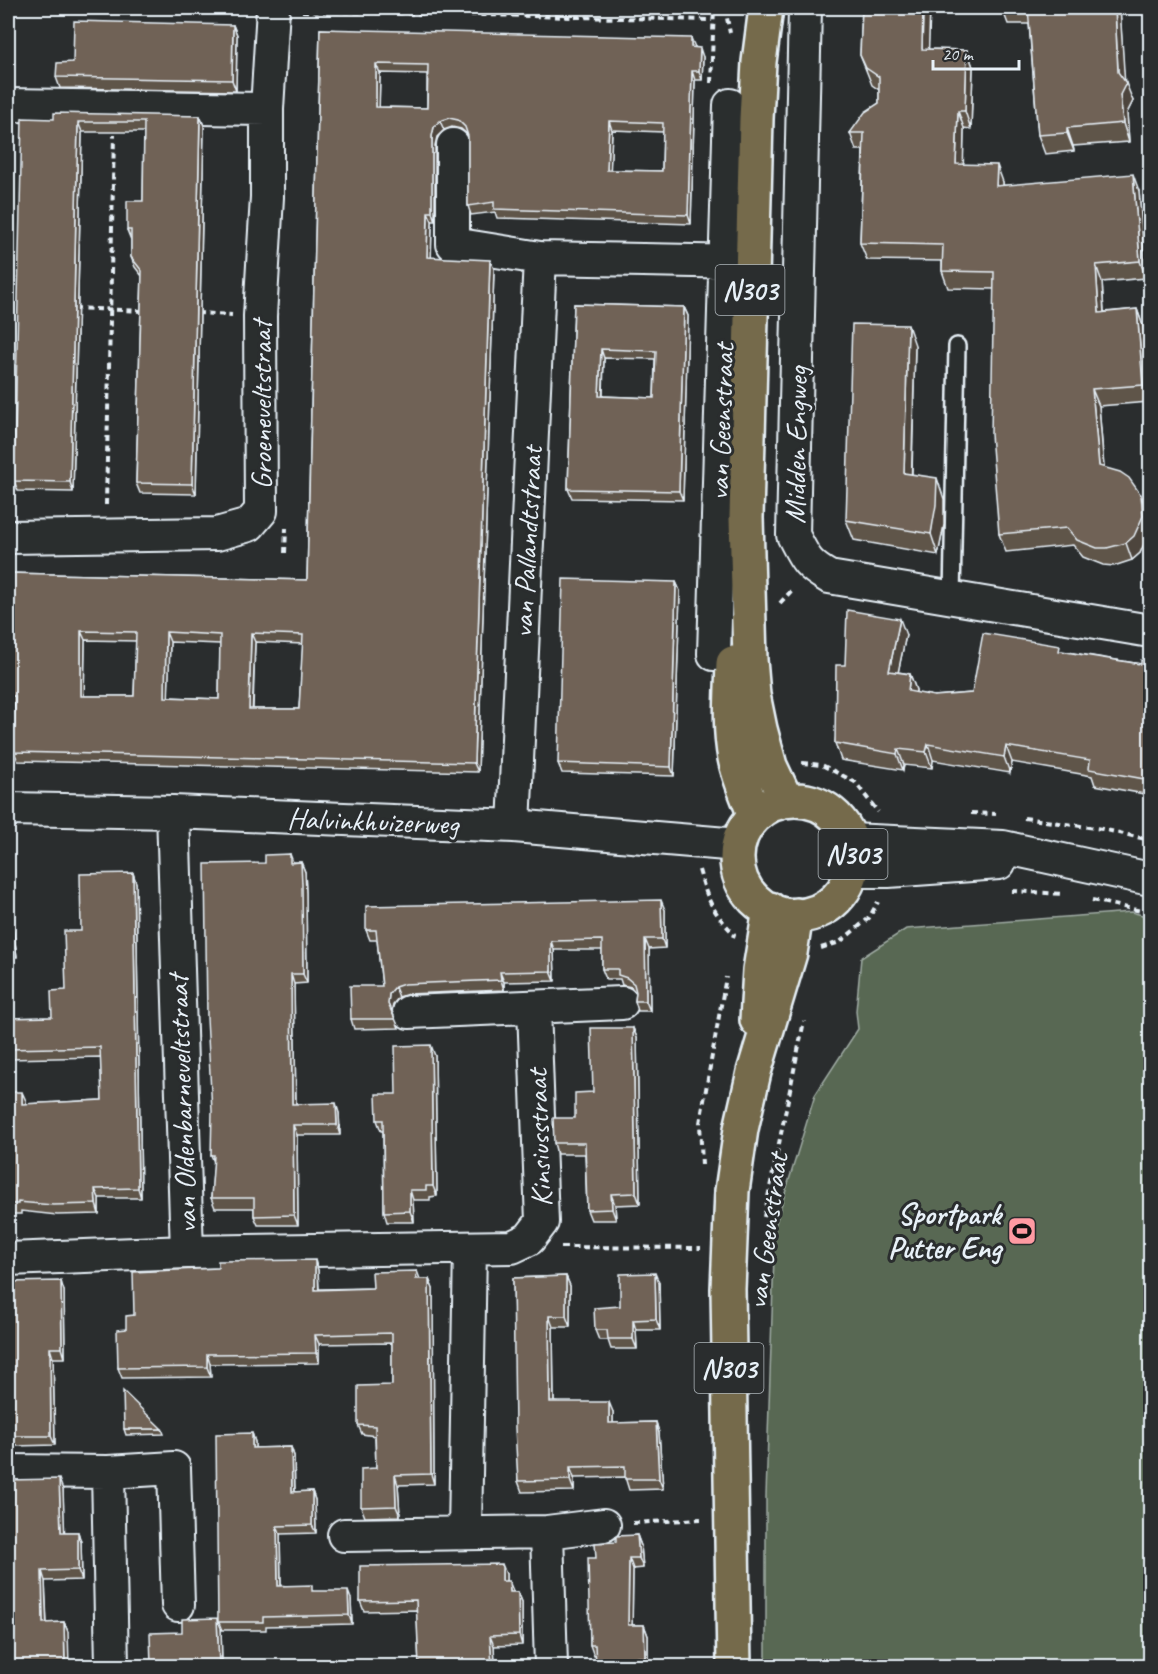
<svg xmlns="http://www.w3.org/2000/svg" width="1158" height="1674" font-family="Caveat,sans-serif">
<rect width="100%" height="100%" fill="#2a2d2e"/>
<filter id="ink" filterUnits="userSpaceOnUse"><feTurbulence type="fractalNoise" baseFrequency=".0167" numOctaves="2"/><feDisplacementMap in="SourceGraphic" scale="12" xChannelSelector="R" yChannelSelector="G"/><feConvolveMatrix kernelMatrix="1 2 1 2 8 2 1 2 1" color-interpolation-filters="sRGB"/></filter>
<g filter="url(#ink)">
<path fill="#586852" stroke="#a0aca5" stroke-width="1.5" d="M1131,912l19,5v749h-384v-170l9,-270 40,-131 43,-66 -2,-18 5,-53 45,-29z"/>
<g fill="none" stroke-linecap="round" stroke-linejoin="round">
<g stroke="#e8f1f8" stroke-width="20">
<path id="service" d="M952,597l5,-251"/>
</g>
<g stroke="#e8f1f8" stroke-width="36">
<path id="minor" d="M805,8l-12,527c12,23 13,29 36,42l321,54
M8,105l259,4
M453,145v99l87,14 205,4
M8,537l209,-3 32,-9 12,-14 -1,-195 7,-119v-88l6,-101
M714,654l16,-549
M8,809l165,3 341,14 224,19
M514,826l26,-568
M850,840l153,7 147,32
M852,871h36l111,-8
M409,1012l213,-9
M187,1252l325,-5 17,-8 13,-17 -8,-214
M8,1259l179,-7 -14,-440
M8,1471l100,1 66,-4 4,137
M108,1472l4,194
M465,1532l5,-284
M547,1532l4,134
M344,1535l203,-3 57,-7"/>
</g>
<g stroke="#e8f1f8" stroke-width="38">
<path id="primary" d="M766,8l-7,54 -3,57 -10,399 4,142 3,35 7,34 10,37 16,34
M733,663c-1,31 -4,64 2,95 4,20 13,39 20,58
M737 858a58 58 0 1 1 116 0a58 58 0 1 1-116 0Z
M757,1020l3,-50 10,-61
M734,1666l-6,-377 4,-98 9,-62 13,-57 36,-119 6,-38"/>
</g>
<path stroke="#e8f1f8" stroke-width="4" stroke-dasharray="6 4.5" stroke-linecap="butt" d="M90,8l154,2
M725,8l5,25
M302,11l410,9
M711,83l3,-75
M8,305l14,1
M74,308l71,3
M197,313l35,2
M106,505l8,-370
M285,553l1,-25
M780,603l13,-14
M802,763l20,2 33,17 23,30
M971,813l25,1
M1024,818l78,11 48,11
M699,870c9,31 13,41 35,64l-1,3
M1012,891l52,3
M1092,900l58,13
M821,948l19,-6 29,-24 9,-16
M702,1165l-2,-42 26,-146
M764,1217l40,-196
M561,1247l140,1
M633,1523l68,-4"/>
<use href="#service" stroke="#2a2d2e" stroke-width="15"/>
<use href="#minor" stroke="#2a2d2e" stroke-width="32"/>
<use href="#primary" stroke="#746b4b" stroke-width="33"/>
</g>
<path fill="#5f544a" stroke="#e8f1f8" stroke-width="1.5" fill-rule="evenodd" d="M862,8h68l-2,41 39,1 6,17 -2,62 -7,-1 -1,36 40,18v3l136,6 7,87 -44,4 2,30 33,-3 6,17 6,76 -50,4 5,61 37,28 6,17 2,21 -9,20 -8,7 -18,6 -11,-1 -20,-8 -10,-12 -67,7 -7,-18 -5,-245 -46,-1 -6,-17v-10l-75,-1 -7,-17 3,-93h-7l-6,-17 29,-30v-13l-7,-5 -12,-30z
M1002,8h118l4,73 9,20 -6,12 2,29 -56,4 1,5 -29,3 -7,-19 -9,-111h-21z
M233,25l4,10 -1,56 -176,-3 -4,-11 17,-15z
M320,29l375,18 8,10 -1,23h-7l-4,144 -194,-6 -2,-6 -24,3 -3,-9v-71l-7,-6 -9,-2 -8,3 -7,7 -2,8v76h-3l-1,37 63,11 -16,503 -460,-11 -4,-9 1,-47h-7v-132l299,7zM380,73l47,1v34l-48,-1zM612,130l51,2 -1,39 -52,-1zM85,640l51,1 -2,55h-50zM170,642l50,2 -1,55 -51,-2zM255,642l48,2 -4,65h-46z
M200,116l4,10 -8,368 -56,-1 -4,-10 6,-207 -7,-9 -4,-10v-17l-4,-10 16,-29 1,-69h-62l-9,360 -55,-1 -4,-10 40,-362z
M574,304l110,3 4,9 -5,184 -111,-2 -4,-9zM604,358l51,1 -1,39 -51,-2z
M915,345l-3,129 32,25v26l-6,30 -84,-15 -8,-20z
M676,582l4,9 -6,185 -112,-3 -4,-10z
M906,635l-8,37 12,2 6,16v3l18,3 38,-3 90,-42 79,13 9,-3v134l-55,-10 -3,-9 -80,-14 -2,11 -77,-13 -1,8 -28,-3 -1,5 -62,-10 -6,-17 10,-78z
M290,854l3,8h8l4,10 1,21 1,90 -13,1 2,120 43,9 1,22h-43l1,90h-40l-4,-9v-8h-39l-4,-10 3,-36 -3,-7 54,-292z
M133,873l3,10 5,315h-42v16l-42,1 -36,-4v3h-13v-122l18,9v3l76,-4 -1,-43 -93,2v-41l44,-1 14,-27 15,-59z
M8,877l3,9v26l6,45h-9l1,15h-1z
M665,910v38l-16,1 1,62h-12l-3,-10 1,-8 -5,-6 -9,-2 -2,-6h-14l-4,-10v-19h-48l1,31 -51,1v8l-96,4 -9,3 -6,7 -1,7 7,17 -45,1 -3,-10 31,-33 -5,-46h-7l-4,-10z
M633,1028l4,10 3,166 -25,1 1,15h-25l-4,-10 -2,-56h-28l-3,-11 21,-25 18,-26z
M435,1056l2,140 -7,1v3h-17l1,22h-27l-3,-10 -1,-81h-2l-4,-11 19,-26z
M318,1270l1,19 54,-1 44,-17 3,8h9l4,10 1,195 -36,1 2,31 -35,1 -4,-10 15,-39 -1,-32 -13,-2 -4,-9 34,-40v-42l-73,1v19l-109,1 1,13 -89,1 -4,-10 8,-39 8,-14z
M566,1276l4,10v41h-17l1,75 59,10v11l43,-1 3,11 4,56 -34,1 -4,-13 -51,1v13l-52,1 -4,-11 -5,-203z
M8,1282l56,9 1,67h-12l2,87 -40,1 -3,-10v-5h-4z
M659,1283l1,47h-24l1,19h-26l-3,-9h-9l-4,-10 25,-24z
M124,1429h38l2,5 -38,1z
M252,1433l3,9v6l36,-1 3,9 1,36 17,-1 3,9 1,33 -36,1 1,51 70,14 1,25 -86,2v4h-44l-1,-2 1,38h-71l31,-34 36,-10z
M63,1490l1,42h14l3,10 1,38 -37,1 2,42 17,-1 4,10 -59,34z
M637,1535l4,11 2,22 -10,1 -1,56h12l4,11v30h-52v-10h-2l-4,-11 6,-87 20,-16z
M506,1574v7l7,11h5l4,10v43l-28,1 1,20h-76l-2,-56 -53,1 -4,-10z"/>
<path fill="#4e453c" stroke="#e8f1f8" stroke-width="1.5" d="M923,8h7l-2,58 -6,-17z
M1115,8h5l5,78 1,-3 7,18 -6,12 2,29 -6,-19 -5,-51z
M233,25l4,10 -1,56 -4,-11z
M691,38l4,9 -1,9 -3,-9z
M700,48l3,9 -1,23 -3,-9z
M967,50l6,17 -2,62 -6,-18z
M376,64l4,9 -1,44 -3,-10z
M692,71l3,9 -4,144 -3,-9z
M958,111l6,17 -1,53 -7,-17z
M200,116l4,10 -8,368 -4,-10z
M440,121l4,9 -7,7 -2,8v76l-3,-9v-76l2,-9z
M609,121l3,9 -2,49 -3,-9z
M78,122l4,10 -9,360 -3,-10z
M1067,128l6,18 1,5 -7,-18z
M997,165l6,17v21l-7,-17z
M1133,174l6,17 7,87 -6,-17z
M428,212l4,9 -1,46 -4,-10z
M490,260l4,9 -16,503 -4,-9z
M1096,265l6,17 3,48 -6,-17z
M684,307l4,9 -5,184 -4,-9z
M1137,309l6,17 6,76 -6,-17z
M908,325l7,20 -4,148 -7,-20z
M601,349l3,9 -2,47 -3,-9z
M1092,389l7,17 6,77 -6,-17z
M937,478l7,21v26l-6,30 -7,-21z
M1141,495l6,17 2,21 -9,20 -8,7 -6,-17z
M676,582l4,9 -6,185 -3,-9z
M900,619l6,16 -11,52 -6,-16z
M81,631l4,9 -1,65 -3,-9z
M166,632l4,10 -2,64 -3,-9z
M251,633l4,9 -3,76 -3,-9z
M910,674l6,16 -2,18 -6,-17z
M928,744l5,16 -1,8 -6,-16z
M1006,746l6,16 -2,11 -6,-16z
M898,749l6,16 -1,5 -6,-16z
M301,862l4,10 1,21 1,90 -4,-9z
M133,873l3,10 5,315 -3,-10z
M8,877l3,9v26l6,45 -3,-10 -6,-44z
M661,900l4,10v38l-3,-9z
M645,939l4,10 1,62 -4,-10z
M551,941l3,9 1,31 -4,-10z
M500,972l4,10v8l-3,-10z
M291,974l3,10 2,130 -4,-10z
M395,987l4,10 -6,7 -2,9 -3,-9 1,-10z
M633,1028l4,10 3,166 -4,-11z
M431,1045l4,11 2,140 -4,-10z
M22,1092l4,9v12l-4,-9z
M336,1103l3,10 1,22 -3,-10z
M293,1125l4,10 1,90 -4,-10z
M95,1189l4,9v16l-3,-10z
M410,1190l3,10 1,22 -4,-11z
M611,1194l4,11 1,15 -4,-11z
M315,1260l3,10 1,29 -4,-9z
M655,1273l4,10 1,47 -4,-11z
M566,1276l4,10v41l-4,-11z
M429,1279l4,10 1,195 -3,-10z
M61,1281l3,10 1,67 -3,-10z
M549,1316l4,11 1,86 -4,-11z
M633,1320l3,10 1,19 -4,-10z
M315,1335l4,9v19l-3,-10z
M50,1348l3,10 2,87 -4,-9z
M207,1354l3,10 1,13 -4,-10z
M609,1402l4,10v22l-4,-11z
M656,1422l3,11 4,56 -4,-10z
M252,1433l3,9v14l-3,-8z
M291,1447l3,9 1,44 -3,-8z
M570,1467l4,11v13l-4,-11z
M395,1475l3,10 2,31 -4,-10z
M59,1479l4,11 2,53 -4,-11z
M312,1491l3,9 1,33 -4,-8z
M277,1526l3,8 1,60 -3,-8z
M78,1532l3,10 1,38 -4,-10z
M637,1535l4,11 2,22 -4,-10z
M629,1558l4,11 -1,67 -4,-11z
M502,1564l4,10v17l-4,-10z
M42,1571l3,10 2,52 -4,-10z
M509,1581l4,10v11l-3,-10z
M348,1591l3,8 1,25 -3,-9z
M518,1592l4,10v43l-3,-10z
M217,1618l4,10 1,38h-3z
M64,1622l4,10 1,34h-4z
M644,1625l4,11v30l-3,-9z
M490,1636l4,10 1,20h-3z"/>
<path fill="#6f6256" stroke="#e8f1f8" stroke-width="1.5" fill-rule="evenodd" d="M862,8h61l-1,41 45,1 -2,61h-7l-2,53 41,1 -1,21 137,-12 7,87 -44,4 3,48 38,-4 6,76 -51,4 7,77 21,6 9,6 12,17 2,21 -9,20 -8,7 -19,5h-10l-20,-8 -10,-12 -68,6 -8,-100 3,-162 -52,-1 1,-26 -83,-2 4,-110h-14l15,-21 14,-9v-26l-13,-9 -6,-13z
M1028,8h87l3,64 8,11 -6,12 3,28 -56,5v5l-29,2z
M74,21l159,4 -1,55 -176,-3 1,-14 16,-1z
M320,29l371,9v9l9,1 -1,23h-7l-4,144 -194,-6v-7l-26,4v-70l-3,-9 -7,-7 -9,-2 -9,3 -6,6 -2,9v76h-4l-1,45 63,3 -16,503 -460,-11 1,-56h-7v-123l299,7zM376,64l52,1 -1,43 -51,-1zM609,121l54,2 -1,48 -55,-1zM81,631l55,1 -2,64h-53zM166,632l54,3 -1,64 -54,-2zM251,633l52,2 -4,74h-50z
M54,113l146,3 -8,368 -56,-1 6,-212 -11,-14v-27h-4v-29h16l1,-79h-66l-8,360 -56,-1 8,-363 32,1z
M574,304l110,3 -5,184 -111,-2zM601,349l55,2 -2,47 -55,-2z
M852,324l56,1 -4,148 33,5 -1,27 -5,29 -85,-14z
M563,579l113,3 -5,185 -113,-4z
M847,610l53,9 -11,52 21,3 -2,17 26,5 38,-3 11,-60 77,13 -1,5 82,13v-4l9,1v119l-61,-11 1,-9 -84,-14 -2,11 -76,-13 -2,8 -28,-3 -1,5 -62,-11 1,-78h9z
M290,854v9l11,-1 1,22 1,90h-12l1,130 44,-1 1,22h-44l1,90 -40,1v-18h-43l3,-43h-3l1,-44 -5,-93 -2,-154 60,-1v-8z
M133,873l5,315 -43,1 1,15 -43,1 -35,-3v2h-10v-112h14v12l80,-4 -2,-53 -92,2v-31l44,-1 -1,-26 15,-1 -2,-59h17l-1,-57z
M8,893v10l6,44h-6z
M661,900l1,39h-17l1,62h-11l1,-9 -2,-8 -7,-6 -9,-3v-6h-16v-29l-51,1v30l-51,1 1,8 -97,4 -9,3 -6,7 -1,10 7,15h-44l-1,-33h32l-6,-56h-10v-24z
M591,1028h42l3,165 -25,1 1,15 -25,1 -2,-67h-31l-1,-25h22v-25l18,-1z
M431,1045l2,141h-7v4h-16v21l-26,1 -1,-92h-6l-1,-26h20l-1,-48z
M315,1260v30l58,-2 -1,-16 45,-1 -1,8h13l2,195 -36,1 1,31 -35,1v-38l15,-1 -1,-42 -17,-1v-39l34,-1v-52l-77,2 1,18 -109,1v13l-89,1 -1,-38 9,-1v-13l8,-1 -1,-43 85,-4v-7z
M655,1273l1,46 -23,1v19h-25l-1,-9h-12l-1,-22 26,-2v-32z
M566,1276v40h-17l1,86h59v21l47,-1 3,57h-34v-13l-55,1v13l-52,1 -3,-53 -2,-150z
M61,1281l1,67h-12l1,88h-39l-1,-15h-3v-139z
M123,1391l39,38h-38z
M252,1433v15l39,-1 1,45 20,-1v34l-35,1 1,60 34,-1v6h36l1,24 -86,2v5h-45l-2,-188z
M59,1479l2,53h17v38l-36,1 1,52 21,-1 1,44h-56l-1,-186z
M637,1535l2,23h-10l-1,67h16l1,32 -21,1v8h-28l-1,-21h-5l-2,-87h8l-1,-15 21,-1v-6z
M502,1564v17h7l1,11h8l1,43 -29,1 2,30h-73l-3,-66 -56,1v-35z
M217,1618l2,48h-68l-1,-33 32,-1v-13z"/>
</g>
<defs>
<g id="stadium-square" transform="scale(1.5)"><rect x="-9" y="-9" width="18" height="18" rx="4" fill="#ff9aa2" stroke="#2a2d2e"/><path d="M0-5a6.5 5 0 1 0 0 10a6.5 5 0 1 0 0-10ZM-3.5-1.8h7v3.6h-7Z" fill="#111"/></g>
</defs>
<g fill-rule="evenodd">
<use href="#stadium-square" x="1022" y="1231"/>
</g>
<g text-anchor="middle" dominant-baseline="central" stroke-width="6" stroke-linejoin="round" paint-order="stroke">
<g fill="#2a2d2e" stroke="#afb6bb" stroke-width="1.5">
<rect x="715.5" y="265" width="69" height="50" rx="4.5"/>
<rect x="818.5" y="829" width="69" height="50" rx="4.5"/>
<rect x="694.5" y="1343" width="69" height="50" rx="4.5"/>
</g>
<g font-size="28" font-weight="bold" fill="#e8f1f8">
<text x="750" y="290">N303</text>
<text x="853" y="854">N303</text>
<text x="729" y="1368">N303</text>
</g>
<g font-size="30" fill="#e8f1f8" stroke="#2a2d2e">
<text transform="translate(261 405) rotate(-90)">Groeneveltstraat</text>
<text transform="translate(721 422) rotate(-88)">van Geenstraat</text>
<text transform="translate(796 445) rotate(-89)">Midden Engweg</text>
<text transform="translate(527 542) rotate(-87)">van Pallandtstraat</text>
<text transform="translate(373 821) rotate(2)">Halvinkhuizerweg</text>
<text transform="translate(182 1104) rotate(-92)">van Oldenbarneveltstraat</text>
<text transform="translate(539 1138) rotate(-92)">Kinsiusstraat</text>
<text transform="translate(767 1231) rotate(-82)">van Geenstraat</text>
</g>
<g font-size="30" font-weight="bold" fill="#e8f1f8" stroke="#2a2d2e" text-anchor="end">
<text x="1001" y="1214">Sportpark<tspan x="1001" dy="34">Putter Eng</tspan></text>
</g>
</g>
<rect width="1158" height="1674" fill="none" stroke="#2a2d2e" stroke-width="30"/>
<rect x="15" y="15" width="1128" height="1644" fill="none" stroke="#e8f1f8" stroke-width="2" filter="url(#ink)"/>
<path d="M933 60v9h86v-9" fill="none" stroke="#e8f1f8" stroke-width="3"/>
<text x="942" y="60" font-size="18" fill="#e8f1f8" stroke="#2a2d2e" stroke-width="4.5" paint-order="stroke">20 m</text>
</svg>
